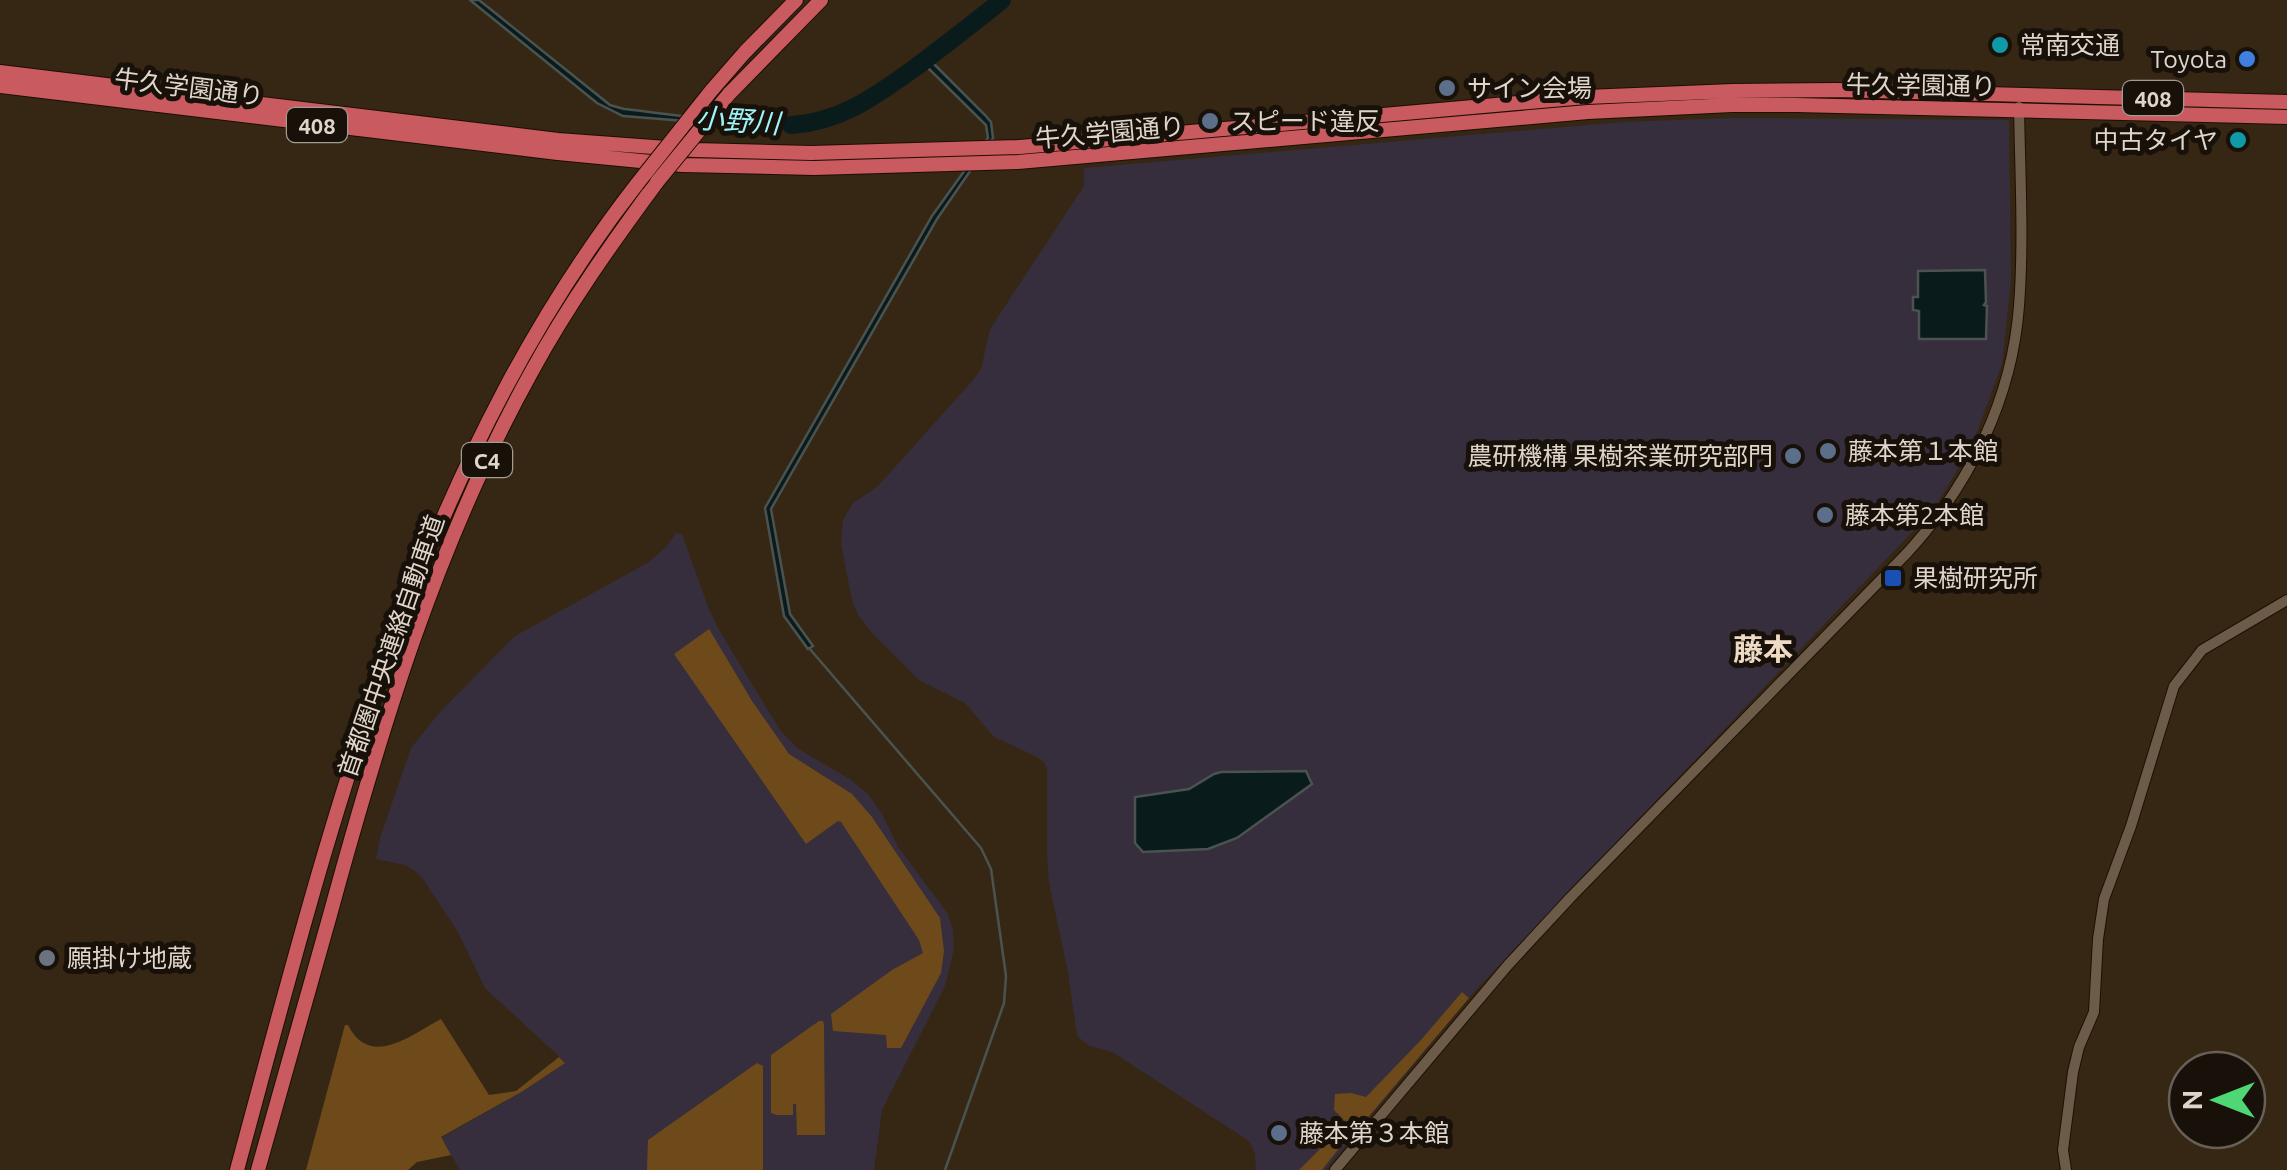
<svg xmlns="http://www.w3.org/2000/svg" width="2287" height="1170" font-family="Ubuntu,'Noto Sans JP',sans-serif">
<rect width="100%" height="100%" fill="#362715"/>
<path fill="#362e3d" d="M1732,118l277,2 2,161 -9,83 -29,79 -39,66 -459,482 -150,179h-69l-1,-17 -6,-12 -135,-88 -26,-8 -11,-9 -9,-64 -19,-89 -2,-29v-85l-3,-7 -9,-6 -41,-19 -29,-34 -46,-23 -47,-47 -14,-18 -6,-15 -11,-56 2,-24 10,-17 25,-17 96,-107 7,-10 9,-40 94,-143v-18l540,-46z
M676,533l6,1 27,75 10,21 61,100 17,18 54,32 17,14 14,20 16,33 50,67 5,16 1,19 -9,37 -63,124 -8,60h-414l-19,-32 82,-47 42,-29 -80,-74 -27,-56 -35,-53 -8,-8 -10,-6 -29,-6 4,-21 31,-90 29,-36 75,-76 134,-74 17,-15z"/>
<path fill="#6e4a1b" d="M709,629l43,72 37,53 63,40 20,23 68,101 4,33 -3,22 -40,75h-14l-1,-13 -53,-4 -2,-17 61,-44 31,-17 -4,-13 -78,-118 -3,-1 -32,23 -132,-190z
M1462,992l7,6 -110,130 -9,-2 -16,-16 1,-16 16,-1 15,4 55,-57z
M441,1019l48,76 27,-4 43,-34 6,6 -42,28 -82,46 10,18 -34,7 -9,8h-102l39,-145h3c22,44 63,10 93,-6z
M819,1021h4l1,4 1,110h-28l-1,-31h-3v11h-16l-6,-2v-58z
M757,1063l6,3v104h-116l1,-30z
M1336,1133l5,2 3,7 -22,28h-23z"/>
<path fill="#0a1b1c" stroke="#4a5350" stroke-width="2.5" d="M470,0h9l131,105 14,4c57,6 134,21 190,10l1,6 -41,3 -151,-12 -26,-13z
M931,61l54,54 6,7 2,16 -56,81 -166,290 19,105 23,32 -5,3 -24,-33 -19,-108 167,-292 56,-78 -2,-13 -60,-59z
M1985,270l1,32 -2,3 3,1 -1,33h-67v-28l-6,-1v-13h5v-26z
M1306,771l6,13 -75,54 -29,11 -65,3 -8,-9v-46l54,-8 25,-15 7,-2z"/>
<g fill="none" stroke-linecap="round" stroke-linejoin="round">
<path stroke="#4a5350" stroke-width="2.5" d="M925,60l3,3
M809,648l172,200 10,21 15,107 -2,27 -59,167"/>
<path stroke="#0a1b1c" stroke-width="18" d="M791,125c50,-3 86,-30 125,-58 29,-22 58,-44 86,-67"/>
<g stroke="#1d0f01" stroke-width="12">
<path id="secondary" d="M1335,1170l173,-205 62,-67 338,-346c62,-68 104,-153 111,-246 5,-66 1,-134 0,-199
M2066,1170l-3,-20 10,-78 6,-25 15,-35 4,-73 6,-40 27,-73 43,-140 28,-36 85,-50"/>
</g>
<g stroke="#1d0f01" stroke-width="16">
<path id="highway" d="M0,72l558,68 136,10 117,3 209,-6 566,-50 147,-6 103,-1 451,12
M0,86l558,67 124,12 132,3 204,-6 570,-50 144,-7h64l491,12
M711,91l34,-39 51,-52
M729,94l92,-94
M237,1170c93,-342 178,-701 400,-986
M258,1170c24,-85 48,-170 72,-255 51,-187 107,-373 202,-544 36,-66 80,-128 125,-189"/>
</g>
<use href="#secondary" stroke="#6c5b48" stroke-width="10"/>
<use href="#highway" stroke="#c85a60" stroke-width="14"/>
<g stroke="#1d0f01" stroke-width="16" stroke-linecap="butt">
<path id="highway-bridge" d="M657,182l72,-88
M637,184l74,-93"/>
</g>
<use href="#highway-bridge" stroke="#c85a60" stroke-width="14"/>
</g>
<g fill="#0f9aa8" stroke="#18110a" stroke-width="4">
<circle cx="2000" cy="45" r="10"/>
<circle cx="2238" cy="140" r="10"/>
</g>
<circle fill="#3f7fe0" stroke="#18110a" stroke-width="4" cx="2247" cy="59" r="10"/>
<g fill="#5c6f8a" stroke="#18110a" stroke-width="4">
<circle cx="1447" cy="88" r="10"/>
<circle cx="1210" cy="121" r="10"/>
<circle cx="1828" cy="451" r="10"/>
<circle cx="1793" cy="456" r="10"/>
<circle cx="1825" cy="515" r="10"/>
<circle cx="1279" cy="1133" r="10"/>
</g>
<rect fill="#1a4fb4" stroke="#18110a" stroke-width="4" x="1883" y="568" width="20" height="20" rx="5"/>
<circle fill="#6b7280" stroke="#18110a" stroke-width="4" cx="47" cy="958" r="10"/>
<g text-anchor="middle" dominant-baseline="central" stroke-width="10" stroke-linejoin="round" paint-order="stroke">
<g fill="#18110a" stroke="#a39a90" stroke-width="2.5">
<rect x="2123" y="81" width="60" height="34" rx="8"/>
<rect x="287" y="108" width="60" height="34" rx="8"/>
<rect x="462" y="443" width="50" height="34" rx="8"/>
</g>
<g font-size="22" font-weight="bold" fill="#dfd5ca">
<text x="2153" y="98">408</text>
<text x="317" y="125">408</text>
<text x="487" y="460">C4</text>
</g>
<g font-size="25" fill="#dfd5ca" stroke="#18110a" text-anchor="start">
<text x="2020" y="45">常南交通</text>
<text x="2227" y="59" text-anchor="end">Toyota</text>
<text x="1467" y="88">サイン会場</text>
<text x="1230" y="121">スピード違反</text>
<text x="2218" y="140" text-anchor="end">中古タイヤ</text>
<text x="1848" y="451">藤本第１本館</text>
<text x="1773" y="456" text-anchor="end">農研機構 果樹茶業研究部門</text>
<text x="1845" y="515">藤本第2本館</text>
<text x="1913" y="578">果樹研究所</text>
<text x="67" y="958">願掛け地蔵</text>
<text x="1299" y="1133">藤本第３本館</text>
</g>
<g font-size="25" fill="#dfd5ca" stroke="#18110a">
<text transform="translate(1921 85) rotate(1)">牛久学園通り</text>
<text transform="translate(189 87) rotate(7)">牛久学園通り</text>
<text transform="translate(1110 132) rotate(-5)">牛久学園通り</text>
<text transform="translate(391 646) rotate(-71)">首都圏中央連絡自動車道</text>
</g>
<g font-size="28" font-style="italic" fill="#9df5f9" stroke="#18110a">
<text transform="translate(738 120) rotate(4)">小野川</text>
</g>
<g font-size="30" font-weight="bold" fill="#efdbc5" stroke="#18110a">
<text x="1763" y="649">藤本</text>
</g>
</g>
<g transform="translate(2217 1100) rotate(270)"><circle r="48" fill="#18110a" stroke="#685f57" stroke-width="2.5"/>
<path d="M0-8L18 38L0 25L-18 38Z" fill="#4fd675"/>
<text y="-15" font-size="28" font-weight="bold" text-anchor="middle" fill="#dfd5ca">N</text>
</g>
</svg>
